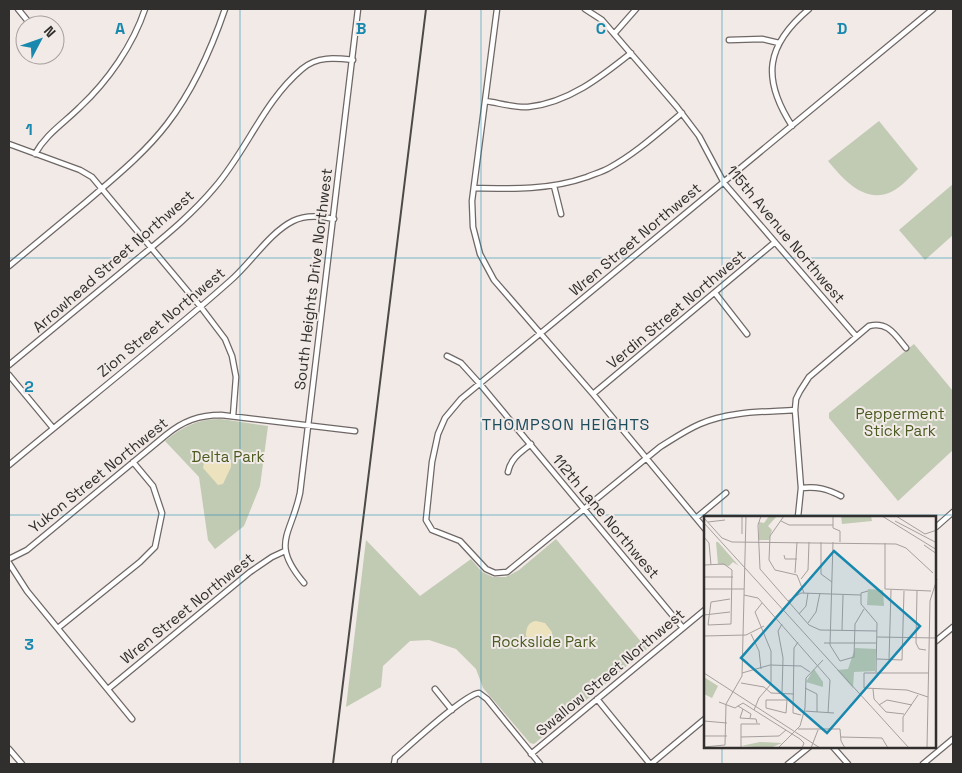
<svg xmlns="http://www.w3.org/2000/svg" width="962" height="773" font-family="'Space Grotesk',sans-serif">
<rect width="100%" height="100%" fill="#f2eae7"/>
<path fill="#c1cab3" d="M879,121l39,48c-8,8 -17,18 -27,23 -27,12 -48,-13 -63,-31z
M953,184v51l-28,25 -26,-30z
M914,344l39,47v59l-55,51 -69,-83v-5z
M221,419l47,7 -8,60 -16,40 -29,23 -7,-9 -9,-63 -34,-36c18,-15 33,-22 56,-22z
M556,539l91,110 -113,95 -4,-1 -47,-55 -7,-19 -20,-20 -27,-9 -19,1 -27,25 -2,21 -35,20 20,-167 54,56 51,-37 11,13 11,5h13l13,-7z"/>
<path fill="#ece2bd" d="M214,456l12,2 5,4v5l-8,17 -5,1 -15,-17 1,-5z
M536,621l9,2 7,9v4l-13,9 -7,-2 -6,-7c0,-8 2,-14 10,-15z"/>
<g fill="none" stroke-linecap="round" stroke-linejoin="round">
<g stroke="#6e6765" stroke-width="7">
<path id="street" d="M18,9l13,16
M497,9l-25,192 1,26 7,27 14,26 99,114 113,136
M585,9l17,11 75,87 22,29 25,47 132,153
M614,34l22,-25
M729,40l33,-1 17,4
M486,101c13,2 29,7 42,6 40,-4 73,-30 103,-54
M792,126c-31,-48 -26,-81 17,-117
M9,144l71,26 12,7 108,129 25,33 7,17 4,21 -3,39
M35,154c11,-20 29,-31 45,-47 28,-26 53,-62 65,-98
M554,186l7,28
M474,188c39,1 76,2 113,-11 7,-3 15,-5 22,-9 26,-14 49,-35 73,-55
M9,266c25,-21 51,-42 76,-63 29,-25 59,-49 82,-79 27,-35 44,-74 58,-115
M715,293l32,41
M447,356l14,7 19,21 203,244
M9,365c40,-33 80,-66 120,-99 30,-25 61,-49 86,-79 32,-37 49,-86 87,-118 15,-13 33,-11 51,-9
M9,375l44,53
M593,394l182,-152
M795,410c-31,2 -66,1 -95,14 -14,6 -27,15 -40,23l-153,125 -12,1 -9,-4 -26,-28 -28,-11 -6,-10 6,-58 6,-28 7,-16 16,-19 472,-390
M9,465c73,-61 149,-120 221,-184 21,-18 39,-48 63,-60 12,-6 28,-5 41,-2
M508,472c3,-14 12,-19 23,-28
M801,488c16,-2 26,1 40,8
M798,517l3,-29 -6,-78 1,-11 4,-8 9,-14 60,-51c19,-5 26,9 37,22
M696,518l30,-25
M936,527l17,-15
M9,559l18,-9 139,-115c17,-14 33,-20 55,-20l134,16
M9,563l18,28 105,128
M304,583c-34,-40 -13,-47 -4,-90l58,-484
M58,628l82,-66 15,-15 7,-34 -9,-27 -20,-24
M936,641l17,-14
M108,689l142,-117 22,-15 13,-6
M435,689l17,21
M597,699l53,65
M833,747l15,17
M9,749l13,15
M531,754l175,-145
M394,764l1,-6c14,-12 70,-64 84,-65l8,6 53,65
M651,764l55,-46
M788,764l21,-17
M923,764l30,-25"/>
</g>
<use href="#street" stroke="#fff" stroke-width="4.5"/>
<path stroke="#4c4a47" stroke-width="2" d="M333,764l93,-755"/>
</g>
<path fill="none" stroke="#1888ae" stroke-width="1" stroke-opacity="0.55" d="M240,9v755M481,9v755M722,9v508M9,258h944M9,515h944M722,747v17"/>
<g text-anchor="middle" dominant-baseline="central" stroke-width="4" stroke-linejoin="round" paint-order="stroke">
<g font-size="15" fill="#312f2d" stroke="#f2eae7">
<text transform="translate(786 234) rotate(50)">115th Avenue Northwest</text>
<text transform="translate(635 239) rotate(-40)">Wren Street Northwest</text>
<text transform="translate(113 261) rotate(-41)">Arrowhead Street Northwest</text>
<text transform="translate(313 279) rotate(-83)">South Heights Drive Northwest</text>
<text transform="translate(676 309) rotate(-40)">Verdin Street Northwest</text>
<text transform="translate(161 322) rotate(-40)">Zion Street Northwest</text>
<text transform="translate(98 475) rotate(-39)">Yukon Street Northwest</text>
<text transform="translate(606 516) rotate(50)">112th Lane Northwest</text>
<text transform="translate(187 608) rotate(-39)">Wren Street Northwest</text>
<text transform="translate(610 672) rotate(-40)">Swallow Street Northwest</text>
</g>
<g font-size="15" fill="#495b20" stroke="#f2eae7">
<text x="900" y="413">Pepperment<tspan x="900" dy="17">Stick Park</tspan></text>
<text x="228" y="456">Delta Park</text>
<text x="544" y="641">Rockslide Park</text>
</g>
<g font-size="16" letter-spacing="1" fill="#1c4c5e" stroke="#f2eae7">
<text x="566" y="424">THOMPSON HEIGHTS</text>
</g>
</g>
<g transform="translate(704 516)">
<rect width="232" height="232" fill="#f2eae7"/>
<path d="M65,0h8l-9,10 4,4 -3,10h-10v-18l5,1zM137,0h30l1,5 -30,3zM12,26h2l21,24 -6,-4 -4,4 -11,-2zM164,73l15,1 1,16 -17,-1zM151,132l21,1 -1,22 -21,1 -1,16 -16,-18 11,-1zM110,153l9,13v5l-17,-5zM0,161l14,9 -6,12 -8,-4zM56,226l22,1 -12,5 -29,-2z" fill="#c1cab3"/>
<path fill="none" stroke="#a59f9d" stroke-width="1" d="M57,0l-3,9 2,44 49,56 11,5 57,1M129,0v12l7,3v11M178,0l55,34M192,0l29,18 12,-4M0,2l18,20 10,4 164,2 10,4 27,25M77,5l8,4h44M191,5l42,22M4,6l17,-2M0,7l205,225M38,18v-18M0,21l5,6 2,22M117,26v32l11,8M129,26l-3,103 10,16 14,-4 1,-33 9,-15M181,27v46l46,2M220,29l13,9M80,39l1,4h12M0,49l20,-1 8,6 -1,54 -23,1 3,-23M71,54l-6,-10 1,-24 14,-20M71,54l22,5 7,18M91,57l2,-31M0,61h29M97,63l7,-9 1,-28M0,73h40M164,75l-7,2v11l16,19 -1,49M213,75l-1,52 3,6 7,1M40,79l14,3 72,82M84,85l13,-8 60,2M7,86l19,-3M95,98l7,-8 2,-13M0,99l26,-3M104,107l8,-11 4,-19M78,108l-4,7 5,27 -1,35M138,114l1,-35M47,118l8,17 2,18M0,120l42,-1 18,-9M173,121l60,1M94,126l-4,6 -1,65 8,2M120,127h53M173,143l25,1 2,-69M185,144l2,-70M0,157l116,75M38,157l28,-8 31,1 9,6M37,167l23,4 7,6 23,1M101,172l12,6v18M169,173l1,10 12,13 18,2M224,181l-21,-7 -43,-2v-15h65M62,184h21l-1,13 -20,-5zM15,186l16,6 3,-2M175,189l8,-5 25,5M34,190l5,-3 57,36 4,4 -2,5M34,190l13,8 -1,4M39,193l-3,9 16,1 1,4M50,194l5,-12 12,-14v-33l-16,-39 7,-9M100,195l30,2M124,197l2,-33M0,205l23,2M94,213h42l1,12 4,7M199,216v-15l15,-22M0,220h23M37,221l38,-1 7,-6M137,221l41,1 6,10M21,229l1,-41 16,-28 4,-160M0,231l21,-2M37,232v-24h19M74,232l22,-22 5,-18 1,-30 17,-18M107,232l7,-18M223,232l3,-147 7,-22"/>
<path fill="#1888ae" fill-opacity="0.15" stroke="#1888ae" stroke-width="2.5" d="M130,35l86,75 -93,107 -86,-75z"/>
<rect width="232" height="232" fill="none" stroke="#312f2d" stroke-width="2.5"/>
</g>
<g font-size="16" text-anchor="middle" font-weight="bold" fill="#1888ae" stroke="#f2eae7" stroke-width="4" stroke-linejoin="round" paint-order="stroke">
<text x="120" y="34">A</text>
<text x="361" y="34">B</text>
<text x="601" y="34">C</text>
<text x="842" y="34">D</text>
<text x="29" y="135">1</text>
<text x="29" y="392">2</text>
<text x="29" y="650">3</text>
</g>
<rect width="962" height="773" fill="none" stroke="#312f2d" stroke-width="20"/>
<g transform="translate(40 40) rotate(49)"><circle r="24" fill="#f2eae7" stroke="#a59f9d"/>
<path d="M0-4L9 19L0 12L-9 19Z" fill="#1888ae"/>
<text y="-8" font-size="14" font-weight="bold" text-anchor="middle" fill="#312f2d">N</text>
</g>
</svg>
